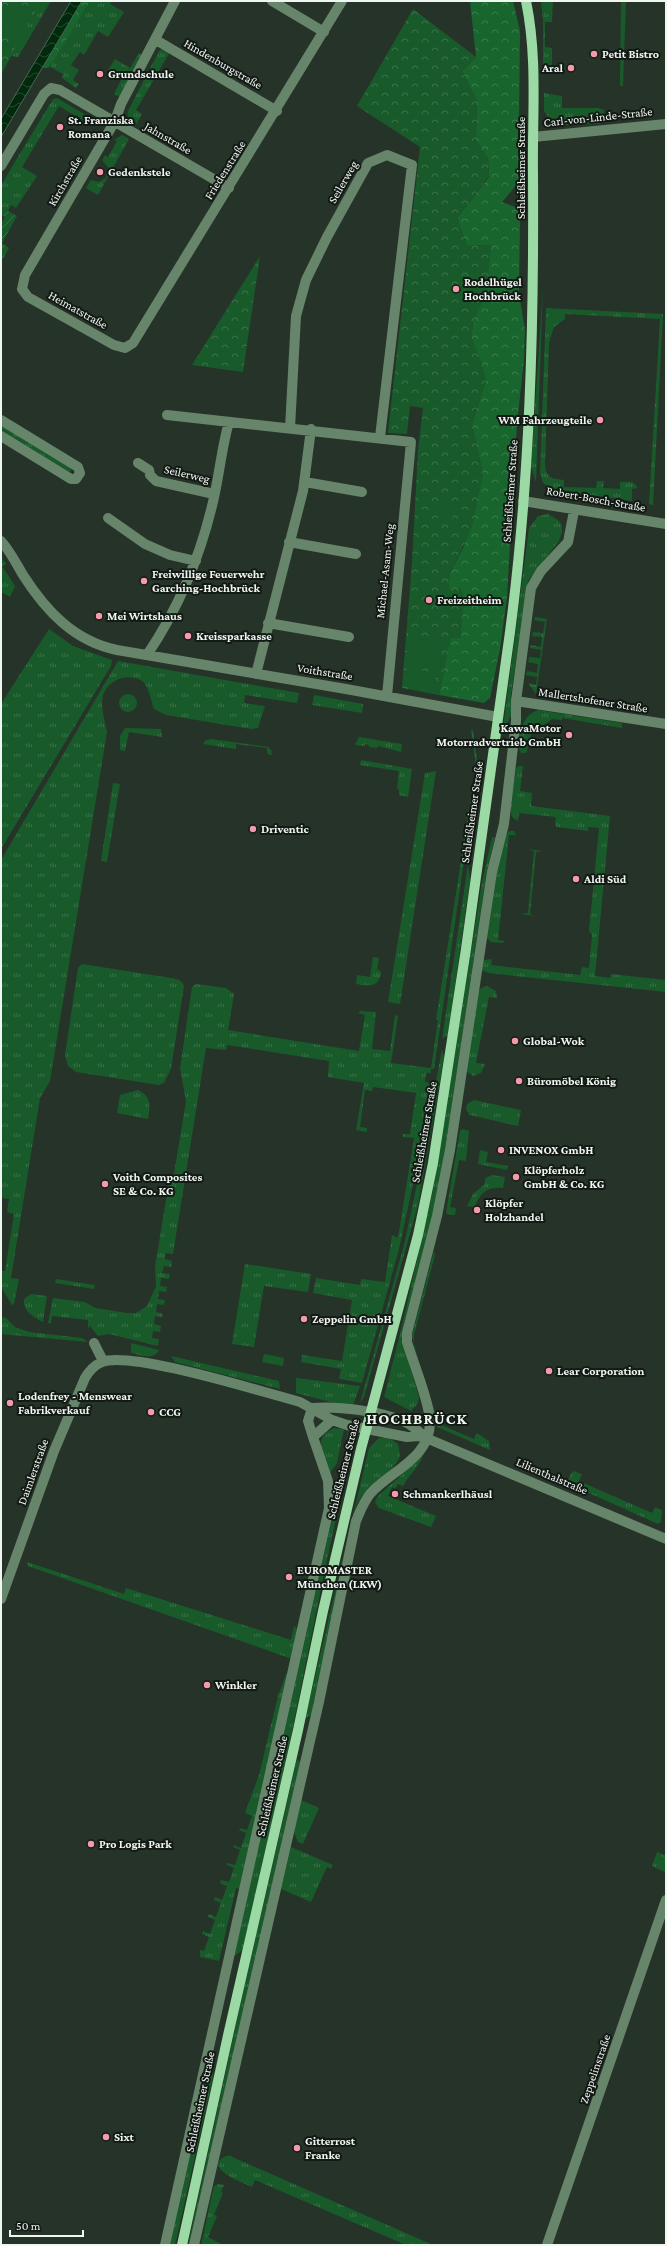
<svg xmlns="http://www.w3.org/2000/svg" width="667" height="2246" font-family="'Crimson Pro',serif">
<defs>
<pattern id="grass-tufts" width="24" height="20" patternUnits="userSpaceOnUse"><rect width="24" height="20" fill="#195a2a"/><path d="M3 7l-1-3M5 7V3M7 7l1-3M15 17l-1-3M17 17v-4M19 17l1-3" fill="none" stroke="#3b7249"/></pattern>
<pattern id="forest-crowns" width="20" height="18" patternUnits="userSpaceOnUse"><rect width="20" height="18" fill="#18662e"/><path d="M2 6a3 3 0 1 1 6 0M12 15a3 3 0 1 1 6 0" fill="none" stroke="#3a7d4d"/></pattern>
<pattern id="park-crowns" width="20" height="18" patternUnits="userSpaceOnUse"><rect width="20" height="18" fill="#195a2a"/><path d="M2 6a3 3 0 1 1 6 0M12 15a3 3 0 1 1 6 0" fill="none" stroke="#3b7249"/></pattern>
<pattern id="garden-furrows" width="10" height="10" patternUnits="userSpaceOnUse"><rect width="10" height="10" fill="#195a2a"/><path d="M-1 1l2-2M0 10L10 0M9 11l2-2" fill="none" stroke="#3b7249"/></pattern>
<pattern id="water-waves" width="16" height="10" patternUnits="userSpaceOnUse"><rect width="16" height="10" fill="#01290c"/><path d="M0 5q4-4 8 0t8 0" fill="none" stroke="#264930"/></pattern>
</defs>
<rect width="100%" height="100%" fill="#263328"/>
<path fill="url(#grass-tufts)" d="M1,1h50l-33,56 -7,-1 -10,18z
M90,1h22l-2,3 14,8 -16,25 -10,-6 -14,24 -4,-3 -9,13 8,5 -6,10 6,4 -3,4 -14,-10 1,-4 -13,-7z
M541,1h12l-1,21h-7v25l7,1v17l-3,6h-3l-3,-4v-46z
M621,1h5l-3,85h-3z
M162,49l8,3 -34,58 6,4 -6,11c-7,-3 -9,-7 -8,-14l31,-60z
M139,53l3,2 -22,42 -6,-3 8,-16 -14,-8 7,-11 15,9z
M544,93l18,3v12h36l6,2v10l-5,4 -36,1 -11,-3 -8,-11z
M57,98l32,19 -3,5 -27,-16 -37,61 15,9 -21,32 -5,-3 -3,6 -7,-4v-22l52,-86z
M122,135l7,4 -31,56 -12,-7 5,-8 8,2 7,-4 2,-11 -6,-7 3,-5 3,2 9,-16 -3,-1z
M543,288l-7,194 -5,-15z
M546,308l117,6 -10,191 -4,-1 11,-185 -95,-5v5l-11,8 -5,15 -4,123c1,13 8,14 19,15v7l32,1 1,-7h7l-1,7 17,1v-7h12l5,4v2l-5,1v12l-80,-12 -9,-6 -3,-10z
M1,424l70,44v3l-2,1 -68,-42z
M548,514l10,6 4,5v7l-3,9 -31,40 -17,113v21l-9,21 27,-208 9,-12z
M1,557l5,7 -4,2 13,20 -5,11 -9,-5z
M535,617l12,2 -11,75 -8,-11 8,2 1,-8 -11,-2 1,-4 10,2 1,-9 -10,-2 1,-5 11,1 1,-8 -11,-2 1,-3 10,2 1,-10 -10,-1 1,-4 10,1 2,-11 -11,-2z
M49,629l24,17 39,14 -1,6 -110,183v-145z
M118,661l181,32 -2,10 -52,-8 -1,8 21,3 -7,22 -7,1 -85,-14 -12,-6c-3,-8 -5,-23 -12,-28 -14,-9 -34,-1 -39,14 -3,11 2,27 4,37l-57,349 -10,17 -29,180 8,1 -5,25 -2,1 -11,-18v-16h4l9,-57 -7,-2 2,-13 -8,-1v-338z
M119 703a9 9 0 1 1 18 0a9 9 0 1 1-18 0Z
M314,695l49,9 -1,9 -50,-8z
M538,710l84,13v5l-60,-10v2l-10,-1 -21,15 -4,17 -1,2h-5l-2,-4c2,-17 1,-32 19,-39z
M125,728l36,1 1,8 -33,-5 -4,19 -5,-1v-14z
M471,729l2,1 5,36 -7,44h-3l-2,8 4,1 -36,250h-3v4h-5l-1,9 5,1 -15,92 -16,74 -37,134 -23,-4 2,-10 -40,-7 1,-7 40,6 10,-61 -39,-7 3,-15 44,7 1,-6 24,3 7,-47 6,3 16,-100 -11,-1v-3h7l6,-41 -43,-6 -1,4 -7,-1 -5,37 7,1v4l-11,-2 8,-47 -36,-6 1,-16 -102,-16 -1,5 -20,-2 -33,206 -8,-1v6l7,2 -1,6 -7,-1 -2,7 8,1 -1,5 -8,-1 -1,8 7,1 -1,5 -7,-1 -1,8 7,1 -1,5 -7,-1 -1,8 7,2 -1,3 -7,-1 -1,8 7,2 -1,6 -7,-1 -1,7 7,1 -1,7 -49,-12 -11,2 -8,-10 -2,2v-8l-36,-4 -1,7h-3l5,-25 32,4 10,6 32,5h9l11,-7 9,-20 -1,-19 14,-85 5,-8 12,-73 -6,-33 12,-81 4,-3 30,4 8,6 -6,36 131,21 6,-36 -7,-2 2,-2 16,1 -4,37 18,2 5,-36 3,1 -7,47 40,5 7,-48h-2l40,-254z
M359,737l43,7 -1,8 -23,-6 -1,2 -8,-1v-2l-4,-1v2l-10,-1z
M211,739l57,8 3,3 1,5 -5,-1v-6l-31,-4v5l-33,-5 3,-4z
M361,760l51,9 -4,28 -9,-2v-5l-2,-1 2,-18 -39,-6z
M519,766h4l-3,25 12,2 -1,13 79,10 -15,160 15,2 1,-4 55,6v12l-178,-19 -6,-3 1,-10 9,-1 -1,6 89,10 2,-8 7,1 3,-33 -3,-4 10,-103 -11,-1v4l-31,-4 -2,-2 1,-8 -37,-4 -1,8 -5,-3c-6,-7 2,-39 3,-50z
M436,771l-36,233 -12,-2 37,-229z
M113,783l7,1 -13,78 -6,-1z
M510,831h4l2,4h-7l-11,105 7,1 -3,2 -11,-1 -4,-4 13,-89 5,-14z
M492,837h3l-9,39 -47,315 -32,165 12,41 -1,6 -7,8 -27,-14 16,-63 33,-144 49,-308z
M527,849l15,2 -6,1 -6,62 5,2 -14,-2 7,-1 6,-62z
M468,864l2,17 -2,13 -20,141 -6,4z
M373,957l6,1 -2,11 4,3c-2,16 -12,14 -25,12l1,-9 13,2z
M82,964l89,14c6,1 10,1 13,8l-13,83 -7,14 -5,2 -83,-13 -8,-6 -3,-11 13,-87z
M487,986l9,5 1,7 -8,-1 -13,66 9,1 -4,9 -8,3 -7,-5 12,-79 3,-4z
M442,1049l2,8 -26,148 -54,192 -4,6 44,-158 12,-56z
M138,1090c14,6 12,17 10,29l-31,-6 3,-18z
M474,1100l47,10 -3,16 -48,-11 -4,-5 1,-6z
M462,1129l7,2 -3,30 -7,-1 -9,47 6,1 -1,7 -8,-1 -1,-2 14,-81z
M480,1150l8,2 -2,10 22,4 -1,4 -29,-6z
M492,1175l13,2 -2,11c-15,-2 -24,5 -28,19l-8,-1 6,-12 12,-10v-6z
M434,1251l1,4 -21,80v11l21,66 6,5 -2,7 35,15 3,-6 12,8 1,9 -53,-23 -25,-91z
M245,1264l66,10 -3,18 -44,-6 -10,61 -22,-3z
M56,1279l39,6 -1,4 -39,-6z
M31,1294l16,2 -4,26c-9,-4 -21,-11 -19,-23z
M1,1317l5,1 9,9 14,5 53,6 6,4 -87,-8z
M131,1343l28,7c-6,11 -17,5 -28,3z
M264,1354l20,4 -1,8 -21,-4z
M171,1356l108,25 1,8 -105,-27z
M296,1378l64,8 -7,19 -15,-1 -42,-11z
M334,1428l10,1 -7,34 -7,10c-6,-17 -19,-35 4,-45z
M348,1431l4,8v8l-26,117 -36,177 -47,209 -9,6 96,-428z
M388,1437l10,7 2,11c-5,19 -33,29 -43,49l-46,211 -6,4 64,-271 10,-10z
M423,1456c-5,12 -14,19 -20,30l-5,-2 -3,5 -3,-2 -4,9 48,20 -5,11 -52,-19 -4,-5 1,-4 4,-5z
M573,1471l9,3 -3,7 73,32 3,-6 7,3 -1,12 -3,2 -89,-40 -1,-5z
M27,1562l97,32 2,-6 165,52 3,-14 4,4 -6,29 -264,-93z
M286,1674h3l-49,215 -4,-1 -17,73 -19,-4v-7l4,1 5,-14 -7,-3 1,-3 7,3 5,-14 -7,-3 1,-3 7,3 5,-14 -7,-3 1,-3 7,3 5,-14 -7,-3 1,-3 8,2 5,-14 -7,-3v-2l8,2 5,-15 -7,-3 1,-2 7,3 5,-15 -7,-3 1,-2 7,2 5,-14 -7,-3 14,-38 19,-79z
M297,1759l4,4 -109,482h-4l52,-239z
M301,1800l18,8 -16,36 -5,-2 -4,-10z
M291,1847l42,18 -2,4 -4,-2 -16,35 -30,-13z
M657,1852l9,4 -1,16 -13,-6z
M210,2061l3,16 -38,168h-5z
M226,2156h4l203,89h-27l-151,-65 -3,7c-8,-4 -51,-19 -26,-31z
M219,2184l5,1 -3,7 2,1 -9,22 3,1 -9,21 13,7 -20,1 13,-59z"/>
<path fill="url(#forest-crowns)" d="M82,1h8l-37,61 -5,6h-6z
M470,1h43l7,30 -1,94 4,15 -3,41 -18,21 16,6v10l2,1 -1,75 6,36 -1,29 -7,65 -10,173 -7,52 -10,49 -6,5 -45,-8 11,-57h11l-13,-48 2,-17 14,-27 19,-71 -11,-51 14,-44 -14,-41v-8l1,-10 5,-11 13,-65 -24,1 -10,-28 32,-41 -1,-18 -12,-19 1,-39 -15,-30 14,-14z"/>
<path fill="url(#park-crowns)" d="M1,1h40l-40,73z
M413,9l63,48 -14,14 15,30 -1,39 12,19 1,17 -32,42 10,28 24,-1 -4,48 -14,28 -1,10v8l10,24 4,17 -14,44 11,51 -11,53 -22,45 -1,17 12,-3 3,12 -3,39h-11l-11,57 -37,-7 10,-126 6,-112 5,-42 -13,-2 -3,28 -19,-1 32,-286 -63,-41z
M260,256l-17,116 -51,-7z"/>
<path fill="url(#garden-furrows)" d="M1,207l16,9 -15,27 7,5 -8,14v-38l4,-7 -4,-2z"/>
<path fill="#195a2a" d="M11,6l20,11 -14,26 -16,-9v-10z
M443,499l13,3 -5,22 -14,-4z
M409,634l33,6 -4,28 -32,-5z
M407,668l29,5 -3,18 -29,-5z"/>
<path fill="url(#water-waves)" stroke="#486750" d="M71,1h11l-81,136v-18z"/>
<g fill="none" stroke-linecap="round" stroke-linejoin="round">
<path stroke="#67856b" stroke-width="10" d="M175,1l-54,103 -6,17 -90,154 -3,14 6,8 86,48 11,3 8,-5 209,-342
M272,1l52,31
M156,40l121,71
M533,137l133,-13
M1,166l43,-72 7,-6 9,2 169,98
M167,415l244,27 -24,254
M1,420l77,47 2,6 -4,6h-5l-70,-43
M290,428l6,-112 10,-36 21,-43 41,-74 19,-8 25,10 -32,272
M138,463l11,7 1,5 6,6 58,13
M305,482l57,10
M523,501l143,23
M108,518l37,26 25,11 26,6
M1,541c9,10 15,22 22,34 23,36 51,66 94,75l229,39 152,28
M289,542l67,12
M268,623l81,14
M147,655c31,-46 52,-95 65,-149 7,-27 9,-56 17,-84
M256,674l47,-183 8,-62
M516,701l150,23
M94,1343l9,18
M312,1408c26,-2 70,3 93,14 8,3 13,10 20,15
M312,1408l-4,13 5,16
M1,1599l53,-148 31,-73c4,-7 10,-13 17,-16 28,-11 150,27 184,36l14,4 32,18 15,5 60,12 11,-1 8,2 240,101
M165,2245l164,-737 -1,-27 -15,-44 19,-17
M194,2245l125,-543 37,-181c4,-9 7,-18 14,-27 20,-23 60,-35 60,-72 0,-18 -17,-60 -23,-80v-9l30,-117 13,-66 42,-278 12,-48 12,-103v-20l15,-113 10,-17 27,-29 6,-31
M547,2245l119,-345"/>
<path stroke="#9cdaa5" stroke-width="10" d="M182,2245l47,-214 69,-301 25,-119 38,-162 57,-214 15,-72 33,-214 44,-317c20,-151 24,-304 23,-457 -1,-58 5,-116 -7,-174"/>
</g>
<g fill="#f39aab" stroke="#131914" stroke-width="1.5">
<circle cx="594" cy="54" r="4"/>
<circle cx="571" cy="68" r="4"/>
<circle cx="100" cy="74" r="4"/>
<circle cx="60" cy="127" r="4"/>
<circle cx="100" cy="172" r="4"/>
<circle cx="456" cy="289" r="4"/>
<circle cx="600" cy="420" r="4"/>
<circle cx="144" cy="581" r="4"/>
<circle cx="429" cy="600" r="4"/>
<circle cx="99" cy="616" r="4"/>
<circle cx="188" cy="636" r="4"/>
<circle cx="569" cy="735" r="4"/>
<circle cx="253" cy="829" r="4"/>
<circle cx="576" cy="879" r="4"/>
<circle cx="515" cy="1041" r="4"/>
<circle cx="519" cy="1081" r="4"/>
<circle cx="501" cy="1150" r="4"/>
<circle cx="516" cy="1177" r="4"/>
<circle cx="105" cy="1184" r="4"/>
<circle cx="477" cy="1210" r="4"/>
<circle cx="304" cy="1319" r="4"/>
<circle cx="549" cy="1371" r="4"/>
<circle cx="10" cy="1403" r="4"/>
<circle cx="151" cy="1412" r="4"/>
<circle cx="395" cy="1494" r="4"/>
<circle cx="289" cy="1577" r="4"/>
<circle cx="207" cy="1685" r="4"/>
<circle cx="91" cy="1844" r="4"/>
<circle cx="106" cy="2137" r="4"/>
<circle cx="297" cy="2148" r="4"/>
</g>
<g text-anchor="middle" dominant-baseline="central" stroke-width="4" stroke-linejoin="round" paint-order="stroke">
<g font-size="12" font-weight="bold" fill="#eff7f0" stroke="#131914" text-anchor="start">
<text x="602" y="54">Petit Bistro</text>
<text x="563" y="68" text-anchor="end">Aral</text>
<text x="108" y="74">Grundschule</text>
<text x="68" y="120">St. Franziska<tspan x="68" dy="14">Romana</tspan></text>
<text x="108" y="172">Gedenkstele</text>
<text x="464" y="282">Rodelhügel<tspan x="464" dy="14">Hochbrück</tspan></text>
<text x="592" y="420" text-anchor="end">WM Fahrzeugteile</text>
<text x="152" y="574">Freiwillige Feuerwehr<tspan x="152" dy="14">Garching-Hochbrück</tspan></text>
<text x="437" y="600">Freizeitheim</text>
<text x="107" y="616">Mei Wirtshaus</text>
<text x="196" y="636">Kreissparkasse</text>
<text x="561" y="728" text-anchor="end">KawaMotor<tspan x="561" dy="14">Motorradvertrieb GmbH</tspan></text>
<text x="261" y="829">Driventic</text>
<text x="584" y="879">Aldi Süd</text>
<text x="523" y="1041">Global-Wok</text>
<text x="527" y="1081">Büromöbel König</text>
<text x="509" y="1150">INVENOX GmbH</text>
<text x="524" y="1170">Klöpferholz<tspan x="524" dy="14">GmbH &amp; Co. KG</tspan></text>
<text x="113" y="1177">Voith Composites<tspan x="113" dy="14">SE &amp; Co. KG</tspan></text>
<text x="485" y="1203">Klöpfer<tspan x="485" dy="14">Holzhandel</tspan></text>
<text x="312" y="1319">Zeppelin GmbH</text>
<text x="557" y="1371">Lear Corporation</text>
<text x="18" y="1396">Lodenfrey - Menswear<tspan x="18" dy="14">Fabrikverkauf</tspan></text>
<text x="159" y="1412">CCG</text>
<text x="403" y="1494">Schmankerlhäusl</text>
<text x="297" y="1570">EUROMASTER<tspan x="297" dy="14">München (LKW)</tspan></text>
<text x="215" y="1685">Winkler</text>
<text x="99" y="1844">Pro Logis Park</text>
<text x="114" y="2137">Sixt</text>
<text x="305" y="2141">Gitterrost<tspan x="305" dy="14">Franke</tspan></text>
</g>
<g font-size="12" fill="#eff7f0" stroke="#131914">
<text transform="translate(223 64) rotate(30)">Hindenburgstraße</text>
<text transform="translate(598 117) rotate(-6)">Carl-von-Linde-Straße</text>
<text transform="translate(168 138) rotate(30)">Jahnstraße</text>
<text transform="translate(521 168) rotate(-90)">Schleißheimer Straße</text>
<text transform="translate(225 170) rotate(-58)">Friedenstraße</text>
<text transform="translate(65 181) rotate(-60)">Kirchstraße</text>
<text transform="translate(343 182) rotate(-60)">Seilerweg</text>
<text transform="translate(78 310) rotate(29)">Heimatstraße</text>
<text transform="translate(187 474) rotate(13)">Seilerweg</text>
<text transform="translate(510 491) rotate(-86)">Schleißheimer Straße</text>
<text transform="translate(596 499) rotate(10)">Robert-Bosch-Straße</text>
<text transform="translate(385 571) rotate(-84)">Michael-Asam-Weg</text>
<text transform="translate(325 672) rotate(9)">Voithstraße</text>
<text transform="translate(593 700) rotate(9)">Mallertshofener Straße</text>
<text transform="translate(472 812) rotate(-82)">Schleißheimer Straße</text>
<text transform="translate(424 1132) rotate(-80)">Schleißheimer Straße</text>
<text transform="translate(343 1469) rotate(-76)">Schleißheimer Straße</text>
<text transform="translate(33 1472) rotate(-70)">Daimlerstraße</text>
<text transform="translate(552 1476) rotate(23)">Lilienthalstraße</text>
<text transform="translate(272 1786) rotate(-77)">Schleißheimer Straße</text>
<text transform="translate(595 2069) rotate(-71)">Zeppelinstraße</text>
<text transform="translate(200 2102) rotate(-78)">Schleißheimer Straße</text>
</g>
<g font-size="16" font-weight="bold" letter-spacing="1" fill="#eff7f0" stroke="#131914">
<text x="417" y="1418">HOCHBRÜCK</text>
</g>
</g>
<rect width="667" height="2246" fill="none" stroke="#eff7f0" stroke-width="4"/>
<path d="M10 2230v6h73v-6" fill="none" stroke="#eff7f0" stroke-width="2"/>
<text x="16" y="2230" font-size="12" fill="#eff7f0" stroke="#131914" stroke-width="3" paint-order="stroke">50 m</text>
</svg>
